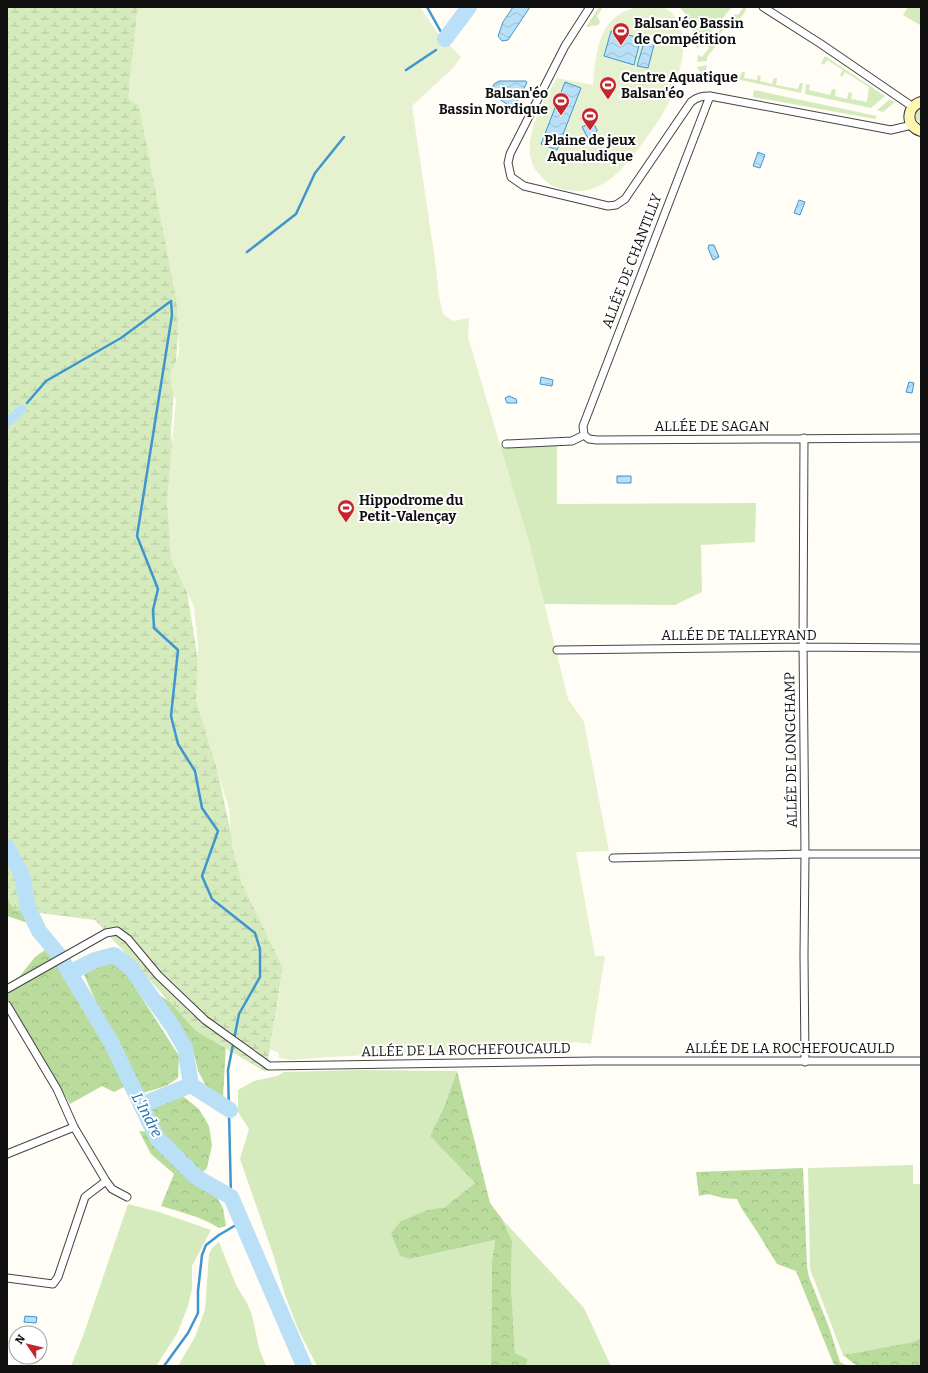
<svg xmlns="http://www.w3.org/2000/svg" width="928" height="1373" font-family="Bitter,serif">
<defs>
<pattern id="forest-crowns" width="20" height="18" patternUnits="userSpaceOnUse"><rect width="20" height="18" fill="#b9dc9c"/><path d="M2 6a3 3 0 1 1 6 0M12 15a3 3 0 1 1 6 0" fill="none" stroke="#9ebc85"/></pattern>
<pattern id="wetland-marsh" width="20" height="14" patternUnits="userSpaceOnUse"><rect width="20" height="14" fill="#d5ebbd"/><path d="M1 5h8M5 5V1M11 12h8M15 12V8" fill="none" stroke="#b6c8a1"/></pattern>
<pattern id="water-waves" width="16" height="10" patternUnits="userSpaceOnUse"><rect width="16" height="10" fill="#b9e0f7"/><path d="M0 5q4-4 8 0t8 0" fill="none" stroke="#9ebfd3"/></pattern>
</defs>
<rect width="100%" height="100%" fill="#fffdf5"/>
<path fill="#d5ebbd" d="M599,7h4l-6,9 3,6 -2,3 -12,2z
M679,7h53l-35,42c-3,-15 -6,-32 -18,-42z
M742,7h4v3l-8,12 -5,-4 -21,26 3,3 -8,10v4l-10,1 1,-7 4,2 7,-9 -2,-3 25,-29h2l1,-2 3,1 5,-7z
M908,7l13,1v15l-1,2 -17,-10z
M825,56l60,40 -14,12 -66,-14 1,-10 4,1 -1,5 21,5 2,-6 4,1 -1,6 12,3 2,-7 3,1 -1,6 16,3 2,-15 -24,-15 -3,5 -2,-2 3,-5 -16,-10 -3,5 -3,-2z
M707,65l-1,6 34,6 2,-5h3l-1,6 13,2 1,-5 3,1 -1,5 12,3 2,-6h3l-1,7 22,4 2,-6h3l-2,10 -102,-22 -2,-4z
M754,90l118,25 5,1 -2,3 -122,-22z
M890,99l5,3 -12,10 -6,-2z
M921,107v17c-8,-5 -7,-12 0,-17z
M500,446h57v58l199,-1 -1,39 -54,3 1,47 -27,13 -131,-1 -14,-58z
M360,1070l97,1 -13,36 -14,29 45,47 -30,24 -18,3 -25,11 -11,12 19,26 85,-19 -3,22 -1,104h-174l-19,-37 -13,-34 -12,-41 -33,-95 9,-30 -11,-17v-22l16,-9 23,-5 7,-4z
M913,1165v19h8v154l-8,4 -70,13 -33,-86 -2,-101z
M128,1204l31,8 52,18 -19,36v23l-4,17 -7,18 -4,10 -21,32h-85l12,-30z
M502,1219l82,89 27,58h-85l2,-7 -13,-6 -4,-67 1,-45z
M219,1242l17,43 11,18 5,12 7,33 7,18h-88l17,-29 10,-27 4,-56 4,-7z"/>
<path fill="url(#forest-crowns)" d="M7,860l12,34 11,23 -5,5 -18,-6z
M45,950h8l10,20 17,27 44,83v7l-10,5 -12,-6 -32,18 -62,-104v-9l27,-34z
M113,962l10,6 56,88 -1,22 -12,8 -23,7 -47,-91 -14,-32 21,-7z
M159,995l24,15 43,34 -3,55 -17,-13 -8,-15 -5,-22 -27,-39z
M457,1071l33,132 12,16 10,22 -1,45 4,67 13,6 -2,7h-35l1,-104 3,-22 -85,19 -10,-3 -9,-23 10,-12 26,-11 18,-3 30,-24 -45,-47 14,-29z
M168,1097h16l15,12 10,17 3,19 -5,23 -5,5 -21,-15 -20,-28 -12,-23z
M139,1131l9,1 28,33 41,32 6,11 3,18 -7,2c-17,-11 -38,-16 -58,-22l13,-32 -23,-20z
M803,1168l4,99 2,10 21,53 10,32 7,4 -13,-1 -38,-94 -19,-7 -21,-34 -14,-21 -5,-10 -14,-1 -15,-4 -9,2 -3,-24z
M921,1338v28h-64l-14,-11 70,-13z"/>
<path fill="url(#wetland-marsh)" d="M7,7h160l13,298 -9,127 10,121 29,184 32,146 41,84 -17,105 -70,-41 -101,-111 -80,-10 -8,-10z"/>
<path fill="#e6f2cf" d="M139,7h281l16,24 25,26 -7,10 -42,39 23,154 4,36 4,18 10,7 16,-3 -1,19 62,209 38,153 16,23 25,129 -33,1 19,104h10l-14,88 -15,-2 -35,5 -213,10 -35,3 -14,-2v-5l-9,-4 13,-82 -41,-84 -7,-24 -3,-14 -3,-36 -33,-108 2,-57 -4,-37 -23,-48 -4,-59 9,-100 -4,-9 -2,-17 9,-20 -2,-50 -38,-198 -11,-8 9,-86z
M641,7l9,1 1,-1c16,0 21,2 28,18 7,16 5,26 1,43 -7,33 -21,54 -41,80 -18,23 -38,48 -71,42 -14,-2 -21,-6 -30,-17 -22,-26 5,-71 19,-95l36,7c3,-34 6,-73 48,-78z"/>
<path fill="url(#water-waves)" stroke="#3f96cf" d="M513,7h17l-22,33 -6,1 -4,-5 5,-14z
M611,31l30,7 -7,27 -30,-9z
M645,39l10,2 -7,27 -11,-2z
M499,81h27l1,2 -13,23 -3,1 -22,-15 5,-8z
M565,82l16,6 -24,62 -16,-6z
M589,123l5,1 3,6 -2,7 -6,3 -7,-13z
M758,152l7,3 -5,13 -7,-2z
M799,200l6,2 -5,13 -6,-2z
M709,245h5l5,12 -6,3 -5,-12z
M541,377l12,3 -1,6 -12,-2z
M909,382l5,1 -2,10 -6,-1z
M509,396l7,3 1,4h-10l-2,-5z
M617,476h14v7h-14z
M25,1316l12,1 -1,6 -12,-1z"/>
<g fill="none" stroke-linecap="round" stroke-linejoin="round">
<path stroke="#3f96cf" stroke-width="2.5" d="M427,7l18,32
M406,70l30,-20
M247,252l49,-38 19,-41 29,-36
M171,301l1,14 -35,221 21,53 -5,21 1,18 24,22 -7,66 7,28 17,27 7,37 16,23 -16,45 10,23 43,34 5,16v28l-21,37 -11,56 3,127
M27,403l19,-22 75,-43 50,-37
M164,1366l24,-33 10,-20v-22l4,-36 4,-10 13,-10 22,-13"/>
<path stroke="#b9e0f7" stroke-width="9" d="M7,423l15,-14"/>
<path stroke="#b9e0f7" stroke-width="16" d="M445,39l24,-32
M7,847l15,28 6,33 11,23 20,24 52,87 46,96 39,39 35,20 73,169
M69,973l26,-13 19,-5 16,12 43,60 12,21 6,37 39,25
M141,1105l50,-20"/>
<g stroke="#444" stroke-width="9">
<path id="minor" d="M590,7l-25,39 -55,108 -2,9 3,14 13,9 84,20 8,-1 9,-6 66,-97c6,-5 11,-6 19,-6l181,34 21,-5
M763,7l58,37 92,63
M584,435l-1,-9 127,-330
M804,438l-1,205 2,211 -1,101 1,107
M506,444l66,-3 12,-6 5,4 8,1 324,-2
M557,650l246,-3 118,1
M613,858l192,-4h116
M7,989l99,-56 11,-2 11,8 30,36 47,45 64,46 326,-5h326
M7,1005l50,84 17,38 32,54 6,8 15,8
M7,1154l67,-27
M7,1278l46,6 5,-7 27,-80 21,-16"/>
</g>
<g stroke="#333" stroke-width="12">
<path id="secondary" d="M921,102c-15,5 -16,24 0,29"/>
</g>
<use href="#minor" stroke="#fff" stroke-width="7"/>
<use href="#secondary" stroke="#fff6b0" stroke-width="10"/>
</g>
<defs>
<g id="stadium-pin" transform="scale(0.9)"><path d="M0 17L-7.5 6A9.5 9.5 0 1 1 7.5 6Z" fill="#c4262e" stroke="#fff"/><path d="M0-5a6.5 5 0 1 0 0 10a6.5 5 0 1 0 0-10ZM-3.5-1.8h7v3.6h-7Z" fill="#fff"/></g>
</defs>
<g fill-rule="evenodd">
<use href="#stadium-pin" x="621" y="31"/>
<use href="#stadium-pin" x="608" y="85"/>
<use href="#stadium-pin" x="561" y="101"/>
<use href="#stadium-pin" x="590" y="116"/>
<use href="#stadium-pin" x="346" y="508"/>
</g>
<g text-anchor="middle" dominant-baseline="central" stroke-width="4" stroke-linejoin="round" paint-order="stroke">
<g font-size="14" font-weight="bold" fill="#111" stroke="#fff" text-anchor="start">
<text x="634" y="23">Balsan'éo Bassin<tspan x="634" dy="16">de Compétition</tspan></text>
<text x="621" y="77">Centre Aquatique<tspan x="621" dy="16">Balsan'éo</tspan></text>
<text x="548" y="93" text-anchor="end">Balsan'éo<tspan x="548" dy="16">Bassin Nordique</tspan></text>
<text x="590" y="140" text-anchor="middle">Plaine de jeux<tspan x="590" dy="16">Aqualudique</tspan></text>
<text x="359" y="500">Hippodrome du<tspan x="359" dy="16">Petit-Valençay</tspan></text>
</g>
<g font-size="14" fill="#111" stroke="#fff">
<text transform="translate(632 261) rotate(-69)">ALLÉE DE CHANTILLY</text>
<text x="712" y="426">ALLÉE DE SAGAN</text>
<text x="739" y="635">ALLÉE DE TALLEYRAND</text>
<text transform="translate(791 750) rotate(-91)">ALLÉE DE LONGCHAMP</text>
<text x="790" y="1048">ALLÉE DE LA ROCHEFOUCAULD</text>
<text transform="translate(466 1050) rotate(-1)">ALLÉE DE LA ROCHEFOUCAULD</text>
</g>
<g font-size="15" font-style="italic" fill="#1768a6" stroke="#fff">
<text transform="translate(147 1115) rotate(62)">L'Indre</text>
</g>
</g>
<rect width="928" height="1373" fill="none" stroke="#111111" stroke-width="16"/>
<g transform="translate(28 1345) rotate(305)"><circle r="19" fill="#ffffff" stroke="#a0a0a0"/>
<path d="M0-3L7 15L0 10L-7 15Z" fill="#c4262e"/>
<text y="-6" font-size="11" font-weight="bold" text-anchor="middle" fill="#111111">N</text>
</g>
</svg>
